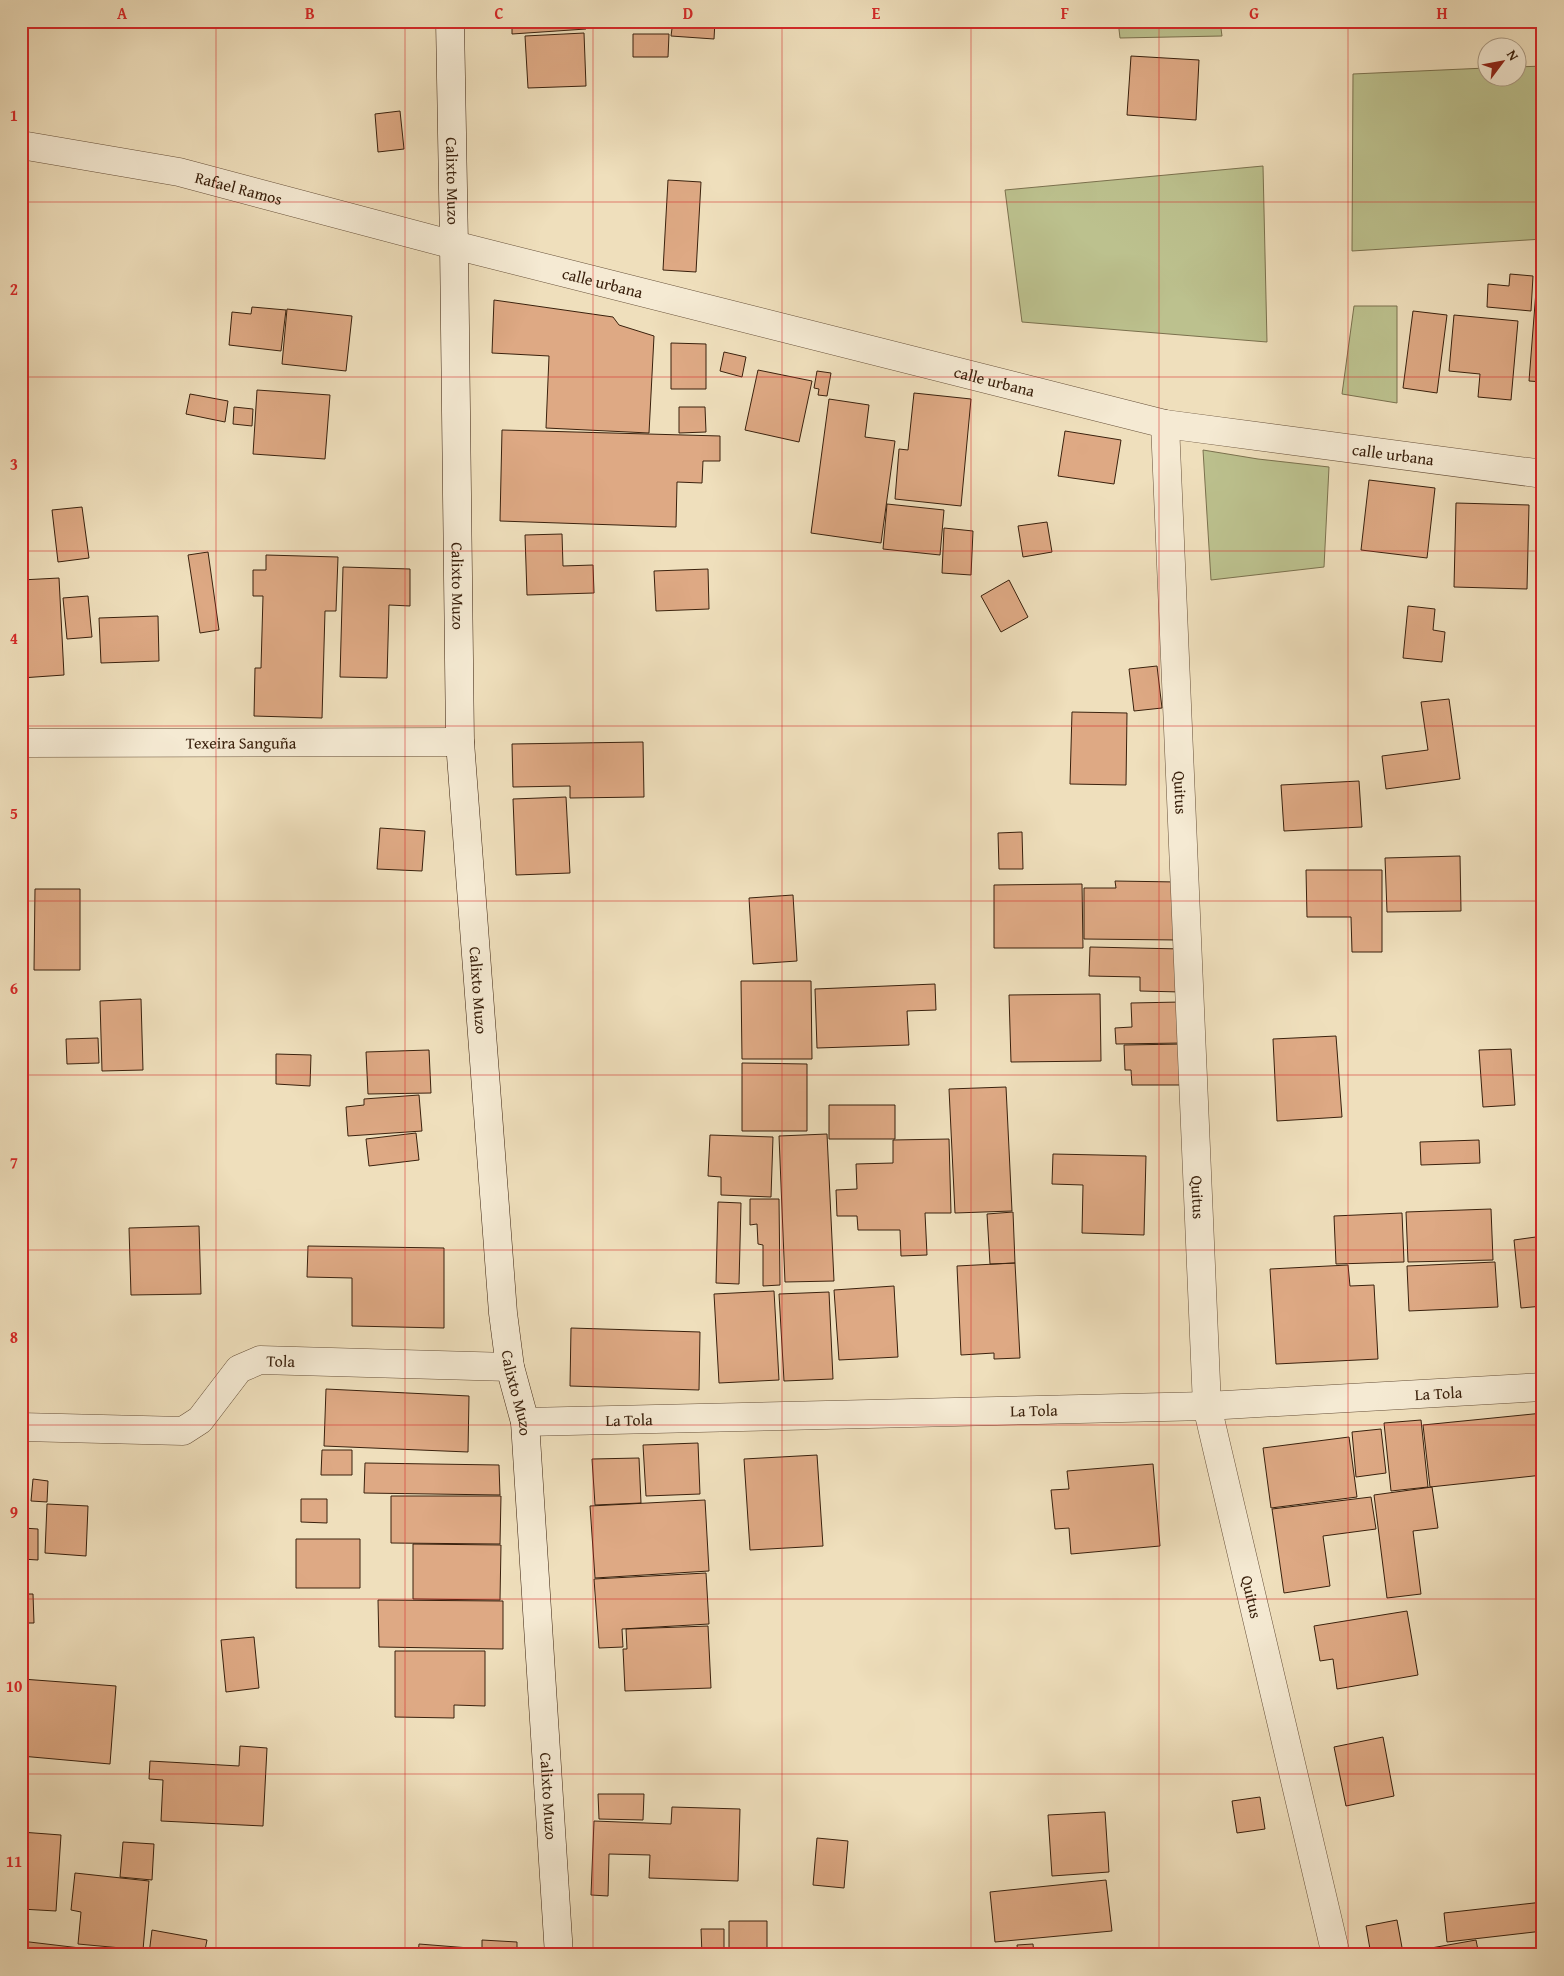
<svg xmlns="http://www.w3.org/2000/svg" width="1564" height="1976" font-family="'Gentium Book Plus',serif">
<rect width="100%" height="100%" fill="#efdfbc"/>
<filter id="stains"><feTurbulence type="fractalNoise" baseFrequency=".004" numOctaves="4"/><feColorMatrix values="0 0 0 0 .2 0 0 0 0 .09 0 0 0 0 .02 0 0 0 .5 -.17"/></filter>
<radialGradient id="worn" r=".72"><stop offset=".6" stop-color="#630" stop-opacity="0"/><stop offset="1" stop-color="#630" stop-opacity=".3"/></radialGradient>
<path fill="#bcc18e" stroke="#7b714e" d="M1118,21h102l2,15 -102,2z
M1543,66v173l-191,12 1,-177 133,-6v10h30l1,-11z
M1263,166l4,176 -245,-20 -17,-132z
M1354,306h43v97l-55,-9z
M1203,450l55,9 71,8 -5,100 -113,13z"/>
<path fill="#dea984" stroke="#3a210d" d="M512,21h73l1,8 -74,5z
M673,21h42l-1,18 -43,-3z
M584,33l2,53 -58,2 -3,-52z
M633,34h36l-1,23h-35z
M1131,56l68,4 -3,60 -69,-5z
M400,111l4,38 -26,3 -3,-38z
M668,180l33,2 -5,90 -33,-2z
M1510,274l23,2 -2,35 -44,-4 1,-23 21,2z
M1537,278h6v104l-14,-1z
M494,300l119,17 6,8 35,11 -5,97 -103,-5 3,-72 -57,-3z
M252,307l34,3 -5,41 -52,-6 3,-33 19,2z
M287,309l65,7 -6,55 -64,-7z
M1413,311l34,4 -10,78 -34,-5z
M1454,315l64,6 -7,79 -33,-3 2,-23 -31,-3z
M671,343l35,1v45h-35z
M724,352l22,5 -4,20 -22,-6z
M758,370l54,11 -13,61 -54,-12z
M817,371l14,2 -4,23 -9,-1 1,-6 -5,-1z
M257,390l73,5 -5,64 -72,-5z
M914,393l57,6 -10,107 -66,-7 4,-50 9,1z
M190,394l38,7 -3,21 -39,-8z
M829,399l40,6 -4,32 30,4 -14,102 -70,-10z
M234,407l19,2 -1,17 -19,-2z
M679,407h26l1,25 -27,1z
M502,430l218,6v25h-17l-1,22 -25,-1 -1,45 -176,-6z
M1065,431l56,9 -7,44 -56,-8z
M1369,480l66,8 -8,70 -66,-8z
M1456,503l73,2 -2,84 -73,-2z
M887,504l57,6 -4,45 -57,-6z
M82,507l7,51 -31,4 -6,-52z
M1047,522l5,30 -29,5 -5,-31z
M944,528l29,3 -2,44 -29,-2z
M562,534l1,32 30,-1 1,28 -67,2 -2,-60z
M208,552l11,78 -19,3 -12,-78z
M266,555l72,2 -2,54h-11l-3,107 -68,-2 1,-48h6l2,-72h-10v-26h13z
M343,567l67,2v37l-21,-1 -2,73 -47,-1z
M708,569l1,40 -53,2 -2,-40z
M59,578l5,97 -43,3v-98z
M1009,580l19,37 -27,15 -20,-36z
M88,596l4,41 -25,2 -4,-41z
M1408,606l27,3 -2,21 12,2 -3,30 -39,-4z
M158,616l1,45 -58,2 -2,-45z
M1157,666l5,42 -28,3 -5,-42z
M1449,699l11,80 -74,10 -4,-33 46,-6 -7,-48z
M1072,712l55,1 -1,72 -56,-1z
M643,742l1,55 -74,1v-12l-57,1 -1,-43z
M1359,781l3,46 -78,4 -3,-46z
M566,797l4,76 -54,2 -3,-76z
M380,828l45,3 -3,40 -45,-2z
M1022,832l1,37h-24l-1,-36z
M1460,856l1,55 -74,1 -2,-54z
M1306,870h76v82h-30l-1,-35h-44z
M1115,881l62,1v58l-93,-1v-51h32z
M1082,884l1,64h-89v-63z
M35,889h45v81h-46z
M793,895l4,66 -44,3 -4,-66z
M1090,947l92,2 -1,43 -41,-1v-14l-51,-1z
M741,981h70l1,78h-70z
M935,984l1,26 -29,1 2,34 -92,3 -2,-59z
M1100,994l1,67 -90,1 -2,-67z
M141,999l2,71 -41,1 -2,-70z
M1181,1002l1,41 -66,1 -1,-16 17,-1 -1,-24z
M1336,1036l6,81 -65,4 -4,-82z
M98,1038l1,25 -32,1 -1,-25z
M1184,1044l1,41h-53l-1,-15h-6l-1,-25z
M1511,1049l4,56 -32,2 -4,-57z
M429,1050l2,43 -63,1 -2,-42z
M276,1054l35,1 -1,31 -34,-2z
M742,1063l65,1v67h-65z
M1006,1087l6,124 -57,2 -6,-124z
M419,1095l3,36 -74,5 -2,-29 18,-2v-6z
M829,1105h66v34h-66z
M416,1133l3,27 -50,6 -3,-27z
M827,1134l7,147 -49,1 -6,-146z
M710,1135l63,2 -2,60 -50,-2v-18l-13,-1z
M949,1139l2,74h-26l2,42 -26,1 -1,-26h-42l-1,-14h-20l-1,-26 21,-1 -1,-25 37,-1v-23z
M1479,1140l1,23 -59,2 -1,-23z
M1053,1154l93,2 -2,79 -62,-2 1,-48 -31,-1z
M750,1199h29l1,86 -17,1v-41l-5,-1 -1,-20 -7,1z
M718,1202l23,1 -2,81 -23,-1z
M1491,1209l2,51 -85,2 -2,-50z
M1013,1212l2,51 -25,1 -3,-50z
M1402,1213l2,49 -68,2 -2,-48z
M199,1226l2,68 -70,1 -2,-67z
M1543,1236v70l-22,2 -7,-68z
M308,1246l136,2v80l-92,-2v-48l-45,-1z
M1495,1262l3,45 -89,4 -2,-45z
M1015,1263l5,95 -26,1v-6l-33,2 -4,-89z
M1348,1265l2,21 24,-1 4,74 -102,5 -6,-95z
M894,1286l4,71 -59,3 -5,-70z
M774,1291l5,89 -60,3 -5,-89z
M829,1292l4,87 -49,2 -5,-87z
M571,1328l129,4 -1,58 -129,-4z
M326,1389l143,7 -1,56 -144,-6z
M1543,1413v62l-113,12 -7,-62z
M1421,1420l7,67 -37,4 -7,-68z
M1381,1429l5,44 -30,4 -4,-45z
M1349,1437l8,60 -86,11 -8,-60z
M698,1443l2,51 -54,2 -3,-51z
M322,1450h30v25h-31z
M817,1455l6,91 -73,4 -6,-91z
M639,1458l2,45 -46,2 -3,-46z
M365,1463l134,2 1,30 -136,-2z
M1153,1464l7,82 -89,8 -2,-26 -14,1 -4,-39 18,-1 -2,-18z
M33,1479l15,2 -1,21 -16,-1z
M1432,1487l6,41 -25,3 8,63 -34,4 -13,-103z
M391,1496h110l-1,48 -109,-1z
M1371,1497l5,32 -53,7 7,50 -46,7 -12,-84z
M301,1499h26v24l-26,-1z
M705,1500l4,71 -114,7 -5,-72z
M47,1504l41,2 -2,50 -41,-3z
M23,1528l15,1v31l-16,-1z
M296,1539h64v49h-64z
M413,1544l88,1 -1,55 -87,-1z
M706,1573l3,51 -87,5 1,18 -24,1 -5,-69z
M21,1594h12l1,29h-13z
M378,1600l125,1v48l-124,-2z
M1407,1611l11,64 -81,14 -4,-30 -13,2 -6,-35z
M708,1626l3,62 -86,3 -2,-42h4l-1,-20z
M254,1637l5,51 -33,4 -5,-52z
M395,1651h90v55l-31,-1v13l-59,-1z
M22,1679l94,7 -6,78 -89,-8z
M1383,1737l11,59 -48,10 -12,-59z
M240,1746l27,2 -4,78 -102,-5 2,-41 -14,-1 1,-18 89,5z
M598,1794h46l-1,26 -44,-1z
M1260,1797l5,32 -28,4 -5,-32z
M672,1807l68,2 -2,72 -89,-3 1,-23 -41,-1 -1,42 -17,-1 3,-74 77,3z
M1105,1812l4,60 -57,4 -4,-61z
M21,1832l40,3 -5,76 -35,-2z
M817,1838l31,3 -4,47 -31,-3z
M123,1842l31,2 -2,36 -32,-3z
M75,1873l74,8 -6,69 -65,-6 3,-32 -10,-2z
M1106,1880l6,51 -117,11 -5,-50z
M1543,1902v29l-96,11 -3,-29z
M1397,1920l6,33 73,-13 3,15h-108l-5,-29z
M729,1921h38v34h-38z
M701,1929h23v26h-22z
M152,1930l55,10 -3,15 -55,-1z
M482,1940l35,2v13h-99l1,-11 63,5z
M21,1941l76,9 -1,5h-75z
M1033,1944l1,11h-16l-1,-10z
M292,1949l43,2v4h-43z
M102,1950l40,3v2h-40z
M1543,1950v5h-25z"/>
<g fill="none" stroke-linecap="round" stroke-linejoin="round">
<g stroke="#675039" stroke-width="29">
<g id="street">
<path id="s1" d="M21,145l158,27 275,73 711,179 378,50"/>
<path id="s2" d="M1165,424l42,982 129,549"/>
<path id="s3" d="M21,743l439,-1"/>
<path id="s4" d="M525,1422l682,-16 336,-19"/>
<path id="s5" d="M21,1427l162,4 17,-11 39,-51 21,-9 250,7"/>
</g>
</g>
<g stroke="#3a210d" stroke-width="29">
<g id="secondary">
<path id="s6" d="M450,21l4,224 6,497 43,571 7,54 15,55 34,533"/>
</g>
</g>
<use href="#street" stroke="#f5ead3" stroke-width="28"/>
<use href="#secondary" stroke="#f5ead3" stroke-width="28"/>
</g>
<path fill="none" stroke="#d62828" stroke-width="1" stroke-opacity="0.55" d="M216,21v1934M405,21v1934M593,21v1934M782,21v1934M971,21v1934M1159,21v1934M1348,21v1934M21,202h1522M21,377h1522M21,551h1522M21,726h1522M21,901h1522M21,1075h1522M21,1250h1522M21,1425h1522M21,1599h1522M21,1774h1522"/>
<g text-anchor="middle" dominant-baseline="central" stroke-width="5" stroke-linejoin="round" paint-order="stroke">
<g font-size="16" fill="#3a210d" stroke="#f5ead3">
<text stroke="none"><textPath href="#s6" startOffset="160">Calixto Muzo</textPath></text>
<text stroke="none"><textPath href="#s1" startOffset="222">Rafael Ramos</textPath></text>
<text stroke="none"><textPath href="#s1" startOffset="598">calle urbana</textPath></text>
<text stroke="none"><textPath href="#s1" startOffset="1002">calle urbana</textPath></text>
<text stroke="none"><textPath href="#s1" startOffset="1408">calle urbana</textPath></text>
<text stroke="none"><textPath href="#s6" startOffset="565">Calixto Muzo</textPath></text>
<text stroke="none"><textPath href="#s3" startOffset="220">Texeira Sanguña</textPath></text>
<text stroke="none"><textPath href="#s2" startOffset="369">Quitus</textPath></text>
<text stroke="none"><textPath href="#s6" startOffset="970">Calixto Muzo</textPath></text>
<text stroke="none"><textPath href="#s2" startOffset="774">Quitus</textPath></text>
<text stroke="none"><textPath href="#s5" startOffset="290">Tola</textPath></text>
<text stroke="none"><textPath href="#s6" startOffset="1375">Calixto Muzo</textPath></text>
<text stroke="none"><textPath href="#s4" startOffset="914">La Tola</textPath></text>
<text stroke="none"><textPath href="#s4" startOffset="509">La Tola</textPath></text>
<text stroke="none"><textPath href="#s4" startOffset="104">La Tola</textPath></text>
<text stroke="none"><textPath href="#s2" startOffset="1179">Quitus</textPath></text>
<text stroke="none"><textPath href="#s6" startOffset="1780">Calixto Muzo</textPath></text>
</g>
</g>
<rect width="1564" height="1976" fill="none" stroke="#efdfbc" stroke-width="55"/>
<g transform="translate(1502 62) rotate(58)"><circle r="24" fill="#f5ead3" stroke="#aa9a84"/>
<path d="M0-4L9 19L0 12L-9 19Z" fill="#8f2418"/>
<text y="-8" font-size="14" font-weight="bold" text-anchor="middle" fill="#3a210d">N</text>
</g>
<rect x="28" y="28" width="1508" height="1920" fill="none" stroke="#d62828" stroke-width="2"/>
<g font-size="16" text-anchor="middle" font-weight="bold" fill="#d62828">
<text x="122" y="19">A</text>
<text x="310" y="19">B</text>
<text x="499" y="19">C</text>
<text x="688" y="19">D</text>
<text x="876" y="19">E</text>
<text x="1065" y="19">F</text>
<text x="1254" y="19">G</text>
<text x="1442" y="19">H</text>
<text x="14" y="121">1</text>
<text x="14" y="295">2</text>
<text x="14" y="470">3</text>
<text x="14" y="644">4</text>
<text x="14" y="819">5</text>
<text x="14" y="994">6</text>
<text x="14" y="1168">7</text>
<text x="14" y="1343">8</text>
<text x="14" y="1518">9</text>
<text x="14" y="1692">10</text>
<text x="14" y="1867">11</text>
</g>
<rect width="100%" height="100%" filter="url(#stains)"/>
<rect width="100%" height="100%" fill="url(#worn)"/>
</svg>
